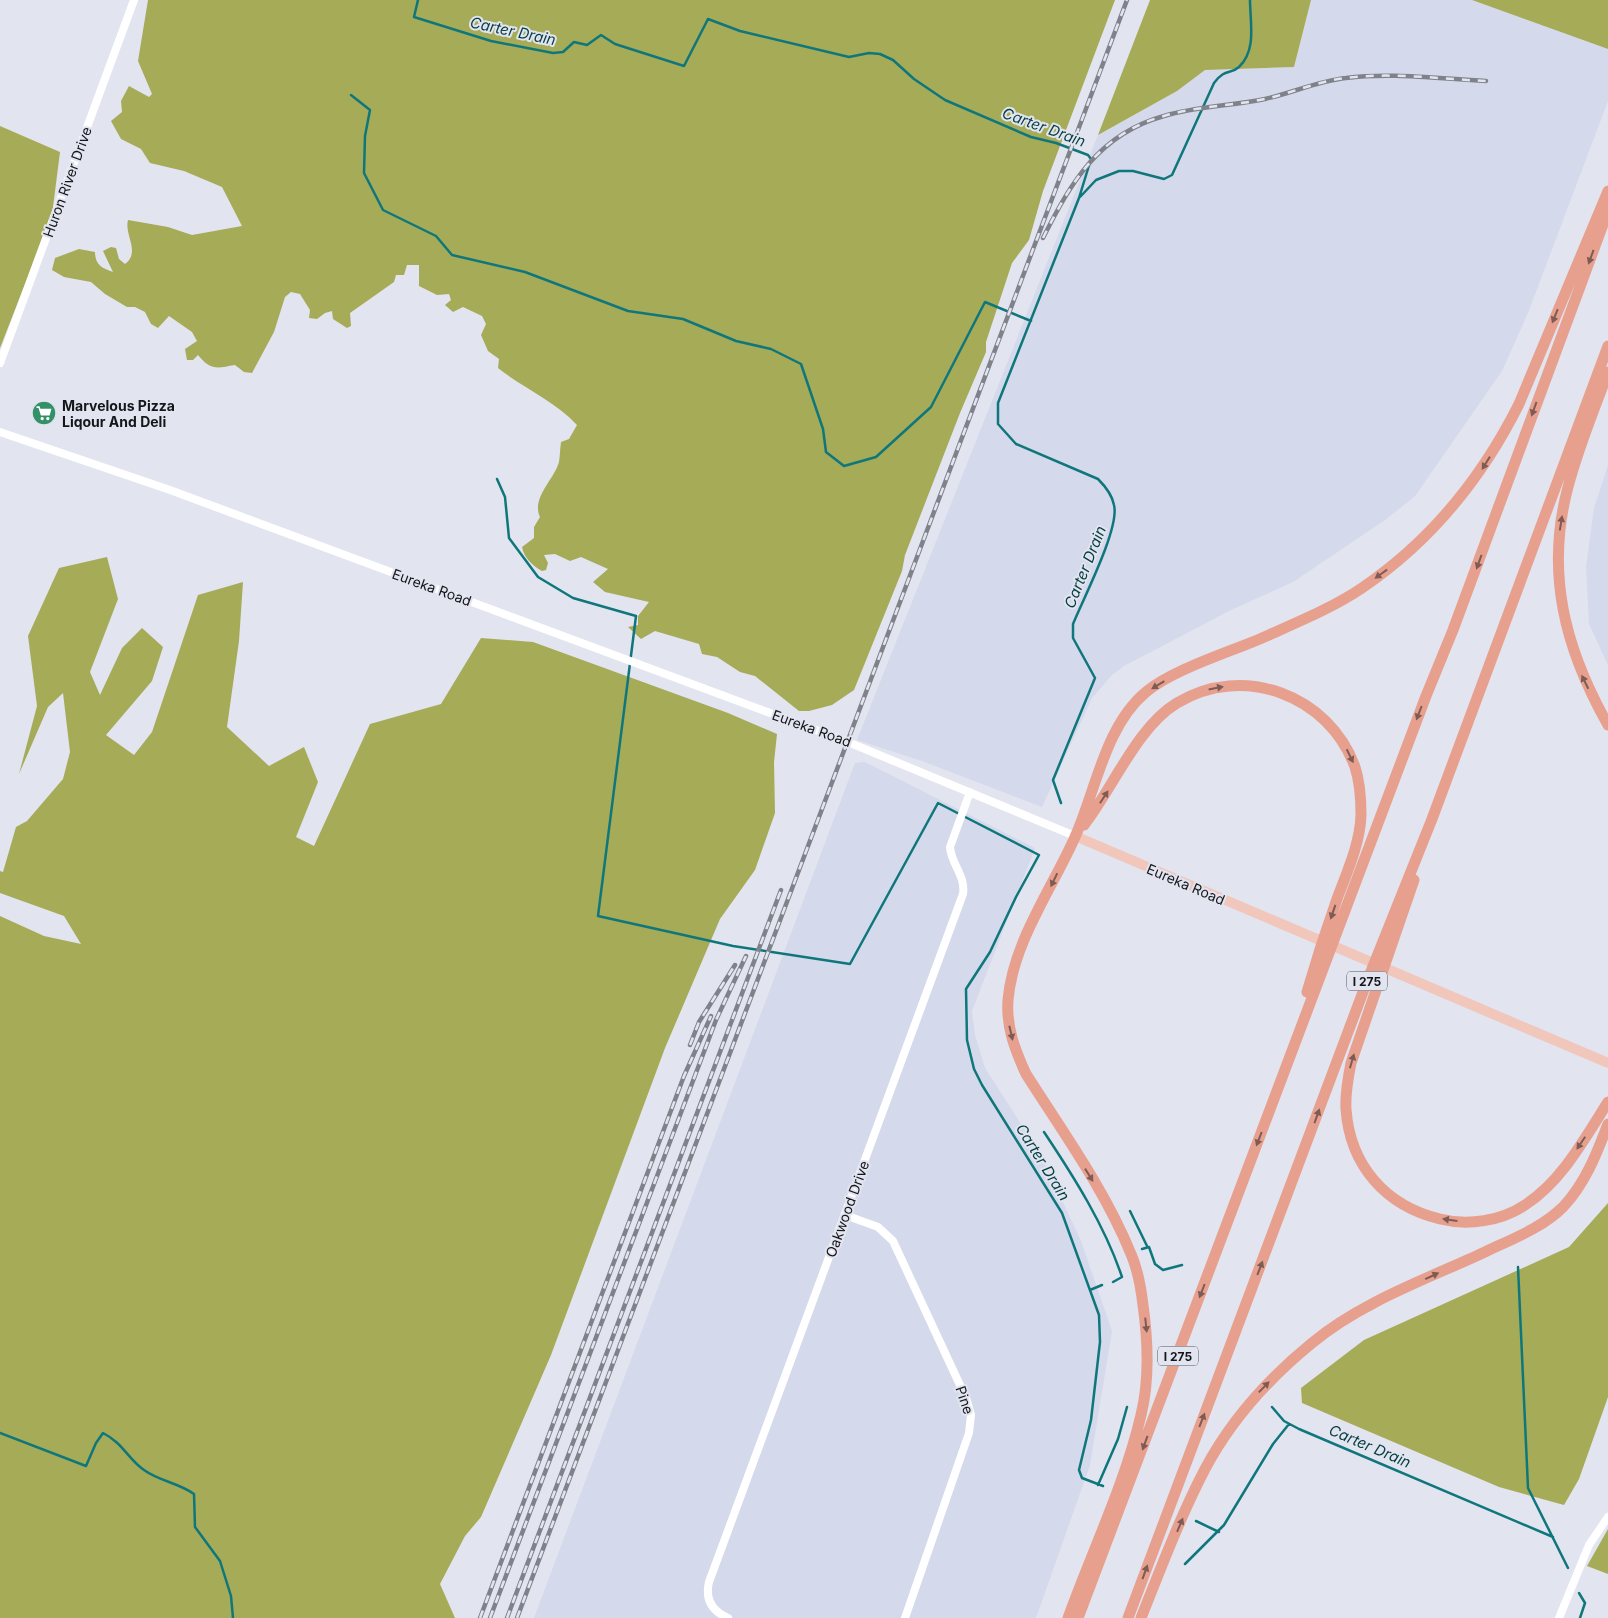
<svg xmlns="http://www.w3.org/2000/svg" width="1608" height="1618" font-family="Inter,sans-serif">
<rect width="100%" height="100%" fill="#e2e4f0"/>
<path fill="#d4d9eb" d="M1311,0h161l136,49v52l-80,212 -26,58 -87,125 -30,24 -92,62 -64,29 -105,55 -12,9 -20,23 -50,109 -120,-46 -65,-21 241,-605 79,-44 28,-21 89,-3z
M1608,465v200l-19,-41 -3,-57 8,-59z
M865,762l170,86 -63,163 3,24 10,33 56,87 40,86 31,90 -22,134 -54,153h-502l321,-855z"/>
<path fill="#a6ab57" d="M148,0h967l-72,191 -14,49 -17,23 -26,79v10l-26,61 -55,142 -3,16 -48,119 -22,15 -23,6h-10l-44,-35 -15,-4 -23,-15 -15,-3 -3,-10 -44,-13 -14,8 -13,-12 10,-2v-9l11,-14 -44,-10 -12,-10 15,-13 -27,-12 -11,4 -15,-7 -11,1 4,8 -2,7 -4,1c-9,-5 -18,-13 -20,-24l12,-9v-11l6,-10c-9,-19 14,-37 19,-55 1,-6 1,-13 2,-20l8,-3 8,-14c-22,-24 -54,-37 -79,-57l1,-9 -11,-8 -7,-16 5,-11 -4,-8 -19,-9 -10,5 -8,-7 6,-5 -2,-6 -12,1 -18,-9v-21h-12l-3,10h-8l-2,7 -44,31 1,13 -4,2 -14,-9 -1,-8 -7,2 -8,6 -8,-1 1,-8 -10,-16 -9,-2 -6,5 -11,35 -22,41 -8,-1 -9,-7c-18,3 -24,6 -37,-10l-5,5h-6l-2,-11 12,-8 -5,-9 -23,-16 -11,12 -7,-4 -6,-12 -10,-5h-8l-22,-13 -14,-12 -27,-5 -12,-7 3,-12 24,-9 16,3c0,12 6,16 18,20l-10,-21 8,-4 5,1 3,11 6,5c16,-12 -1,-29 3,-44l40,7 24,8 50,-9 -20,-39 -38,-16 -34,-8 -9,-14 -20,-10 -10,-18 11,-9 -1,-11 8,-15 20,11 3,-3 -14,-33z
M1150,0h161l-17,67 -89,3 -28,21 -79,44z
M1472,0h136v49z
M0,126l60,26 -8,63 -52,133z
M107,557l11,42 -28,73 10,23 22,-47 20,-20 21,19 -11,34 -46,54 28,20 18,-23 46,-137 45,-13 -4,59 -12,86 42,39 35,-19 14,35 -22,55 18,9 56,-122 71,-20 40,-66 52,4 195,71 49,21 -3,28 1,51 -20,57 -35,49 -55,129 -114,307 -70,162 -16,19 -25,48 15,34h-455v-702l44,20 37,8 -17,-28 -64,-23v-22l3,1 13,-45 11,-6 36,-42 7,-27 -7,-59 -15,14 -29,67 18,-68 -9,-70 31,-68z
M1608,1203v194l-29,82 -15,26 -65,-18 -197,-84 -1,-15 63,-48 205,-93z
M1608,1529v45l-21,-8z"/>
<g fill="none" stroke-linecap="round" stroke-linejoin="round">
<path stroke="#0f777b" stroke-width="2.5" d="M418,0l-4,17 77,24 62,12 10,-1 11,-10 13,3 14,-10 14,9 69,22 24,-47 32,12 109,26 20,-4 11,1 13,6 21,19 31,21 86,37 25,6 32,12 3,4 -12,39 -81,205v21l18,20 82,35c7,7 14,15 16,26 6,23 -31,94 -41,119v14l22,40 -42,102 8,23
M351,95l19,15 -5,26 -1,37 19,37 53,26 16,19 73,17 103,39 55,8 53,22 35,8 30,15 22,65 3,23 18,14 32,-9 55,-50 54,-105 46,19
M1080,197l16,-17 23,-9h14l31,8 8,-4 42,-92c11,-15 16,-8 25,-16 18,-17 11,-45 11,-67
M497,479l8,18 4,41 29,39 35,21 63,18 -38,300 135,30 117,18 88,-161 101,52 -23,42 -26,55 -24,37 1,51 7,29 8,16 80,128 37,102 1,27 -9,78 -12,50 3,8 21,8
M1044,1132c30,45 61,94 78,145l-9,5
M1130,1211l17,35
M1142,1249l7,-2 6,17 8,6 19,-5
M1518,1267l10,221 40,80
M1090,1290l12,-5
M1272,1407l12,14 15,8 254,108
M0,1433l86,33 10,-23 7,-10c20,10 25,26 41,37 15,11 35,13 50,24l1,33 25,34 11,35 2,22
M1098,1485l20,-46 9,-32
M1196,1521l23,11
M1185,1564l39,-39 49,-81 16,-20
M1579,1593l6,10 -5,15"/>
<path stroke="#fff" stroke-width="8" d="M0,363l134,-363
M0,432l170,58 673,250 232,96
M845,1215l33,12 15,14 73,157 5,17 -2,18 -64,185
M728,1618c-16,-7 -23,-19 -19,-36l254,-688c3,-18 -12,-30 -13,-47l20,-55
M1559,1618l30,-73 19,-28"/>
<path stroke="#f1c6bb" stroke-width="10" d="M1075,836l533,227"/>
<path stroke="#e8a08e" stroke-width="11" d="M1608,372c-14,38 -30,76 -40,115 -23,86 -3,162 40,238
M1084,825c29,-37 53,-98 93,-122 66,-40 152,-8 178,64 5,15 6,32 6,48 -1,29 -14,57 -24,84 -11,31 -21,62 -30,93
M1414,880l-63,183c-3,15 -6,31 -5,46 4,57 40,97 94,110 28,7 61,2 85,-14 37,-24 60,-67 83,-103
M1068,1618c24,-67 57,-134 73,-203 9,-36 7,-74 2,-110 -2,-17 -5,-35 -12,-51 -26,-64 -68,-122 -105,-180 -11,-24 -20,-47 -18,-74 5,-58 44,-111 67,-163 21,-47 30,-111 71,-145 29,-24 88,-41 123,-57 31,-14 65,-28 93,-47 69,-47 120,-110 157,-184l89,-213
M1078,1618l348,-922 27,-66 155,-419
M1128,1618l238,-634 66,-165 176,-473
M1141,1618c20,-50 39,-101 64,-149 26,-49 64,-91 107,-126 49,-41 115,-64 173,-91 27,-13 57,-24 78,-45 22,-23 34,-54 45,-83"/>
<g stroke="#80828a" stroke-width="4.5">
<path id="rail" d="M1043,238c28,-56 56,-104 121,-122 33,-10 68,-10 101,-17 27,-6 53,-18 81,-21 45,-6 94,1 140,3
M690,1045l9,-23 36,-57
M480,1618l204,-542 27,-60
M490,1618l226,-598 30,-64
M507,1618l274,-728
M517,1618l610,-1618"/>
</g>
<use href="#rail" stroke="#e2e4f0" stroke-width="2.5" stroke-dasharray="8" stroke-linecap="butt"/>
</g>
<defs><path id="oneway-solid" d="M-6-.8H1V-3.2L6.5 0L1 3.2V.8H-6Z" transform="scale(1.25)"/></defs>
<g fill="#7e5b54">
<use href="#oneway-solid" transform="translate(1591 257) rotate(110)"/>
<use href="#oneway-solid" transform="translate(1555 316) rotate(112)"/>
<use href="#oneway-solid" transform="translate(1534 409) rotate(110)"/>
<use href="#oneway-solid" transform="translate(1486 463) rotate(122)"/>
<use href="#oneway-solid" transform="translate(1561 523) rotate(-81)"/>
<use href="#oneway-solid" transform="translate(1479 562) rotate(110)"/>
<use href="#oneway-solid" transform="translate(1381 574) rotate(144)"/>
<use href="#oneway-solid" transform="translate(1585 682) rotate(-116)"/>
<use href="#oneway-solid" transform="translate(1158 685) rotate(149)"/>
<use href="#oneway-solid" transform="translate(1216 688) rotate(-11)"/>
<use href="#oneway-solid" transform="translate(1419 713) rotate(111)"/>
<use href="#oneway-solid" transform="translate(1350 756) rotate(64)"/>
<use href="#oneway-solid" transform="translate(1104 797) rotate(-57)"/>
<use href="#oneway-solid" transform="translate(1054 880) rotate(116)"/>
<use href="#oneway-solid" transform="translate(1333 912) rotate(109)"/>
<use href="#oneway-solid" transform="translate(1011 1033) rotate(77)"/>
<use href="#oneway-solid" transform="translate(1352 1061) rotate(-74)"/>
<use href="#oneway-solid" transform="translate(1317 1116) rotate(-70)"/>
<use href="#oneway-solid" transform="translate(1259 1139) rotate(111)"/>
<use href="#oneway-solid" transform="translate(1581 1143) rotate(124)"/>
<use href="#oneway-solid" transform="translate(1089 1175) rotate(58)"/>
<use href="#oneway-solid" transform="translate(1450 1220) rotate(-172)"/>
<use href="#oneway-solid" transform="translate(1260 1268) rotate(-69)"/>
<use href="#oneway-solid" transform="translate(1432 1276) rotate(-25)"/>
<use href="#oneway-solid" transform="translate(1202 1291) rotate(111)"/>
<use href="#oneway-solid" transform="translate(1146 1325) rotate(84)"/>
<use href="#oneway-solid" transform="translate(1264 1387) rotate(-46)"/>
<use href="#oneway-solid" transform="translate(1202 1420) rotate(-69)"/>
<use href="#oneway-solid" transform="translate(1145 1443) rotate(110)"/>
<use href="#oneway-solid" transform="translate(1180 1525) rotate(-67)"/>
<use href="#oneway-solid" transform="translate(1145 1572) rotate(-70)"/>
</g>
<defs>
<g id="supermarket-disc" transform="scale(1.25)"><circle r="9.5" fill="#339168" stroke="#e2e4f0"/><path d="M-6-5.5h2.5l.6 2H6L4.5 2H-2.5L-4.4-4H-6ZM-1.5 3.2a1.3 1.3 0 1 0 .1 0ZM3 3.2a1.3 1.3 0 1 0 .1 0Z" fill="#fff"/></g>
</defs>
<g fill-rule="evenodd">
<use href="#supermarket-disc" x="44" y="413"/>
</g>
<g text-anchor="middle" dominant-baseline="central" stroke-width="4" stroke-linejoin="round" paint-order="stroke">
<g fill="#e2e4f0" stroke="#52545a" stroke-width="1">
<rect x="1347" y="971.5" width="40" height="19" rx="4"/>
<rect x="1158" y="1346.5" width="40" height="19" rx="4"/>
</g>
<g font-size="12" font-weight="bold" fill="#15161a">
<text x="1367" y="981">I 275</text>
<text x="1178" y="1356">I 275</text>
</g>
<g font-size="14" fill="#15161a" stroke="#e2e4f0">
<text transform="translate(67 182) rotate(-70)">Huron River Drive</text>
<text transform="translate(432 587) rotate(20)">Eureka Road</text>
<text transform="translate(812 728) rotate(20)">Eureka Road</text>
<text transform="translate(1186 884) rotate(23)">Eureka Road</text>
<text transform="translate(847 1209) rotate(-70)">Oakwood Drive</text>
<text transform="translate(965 1400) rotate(72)">Pine</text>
</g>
<g font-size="14" font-weight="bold" fill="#15161a" stroke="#e2e4f0" text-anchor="start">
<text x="62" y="405">Marvelous Pizza<tspan x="62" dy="16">Liqour And Deli</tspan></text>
</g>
<g font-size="15" font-style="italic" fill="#033e40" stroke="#e2e4f0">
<text transform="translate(513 31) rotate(12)">Carter Drain</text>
<text transform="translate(1044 127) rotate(20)">Carter Drain</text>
<text transform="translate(1085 567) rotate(-68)">Carter Drain</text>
<text transform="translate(1043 1162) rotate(58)">Carter Drain</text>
<text transform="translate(1370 1446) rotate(23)">Carter Drain</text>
</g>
</g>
</svg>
